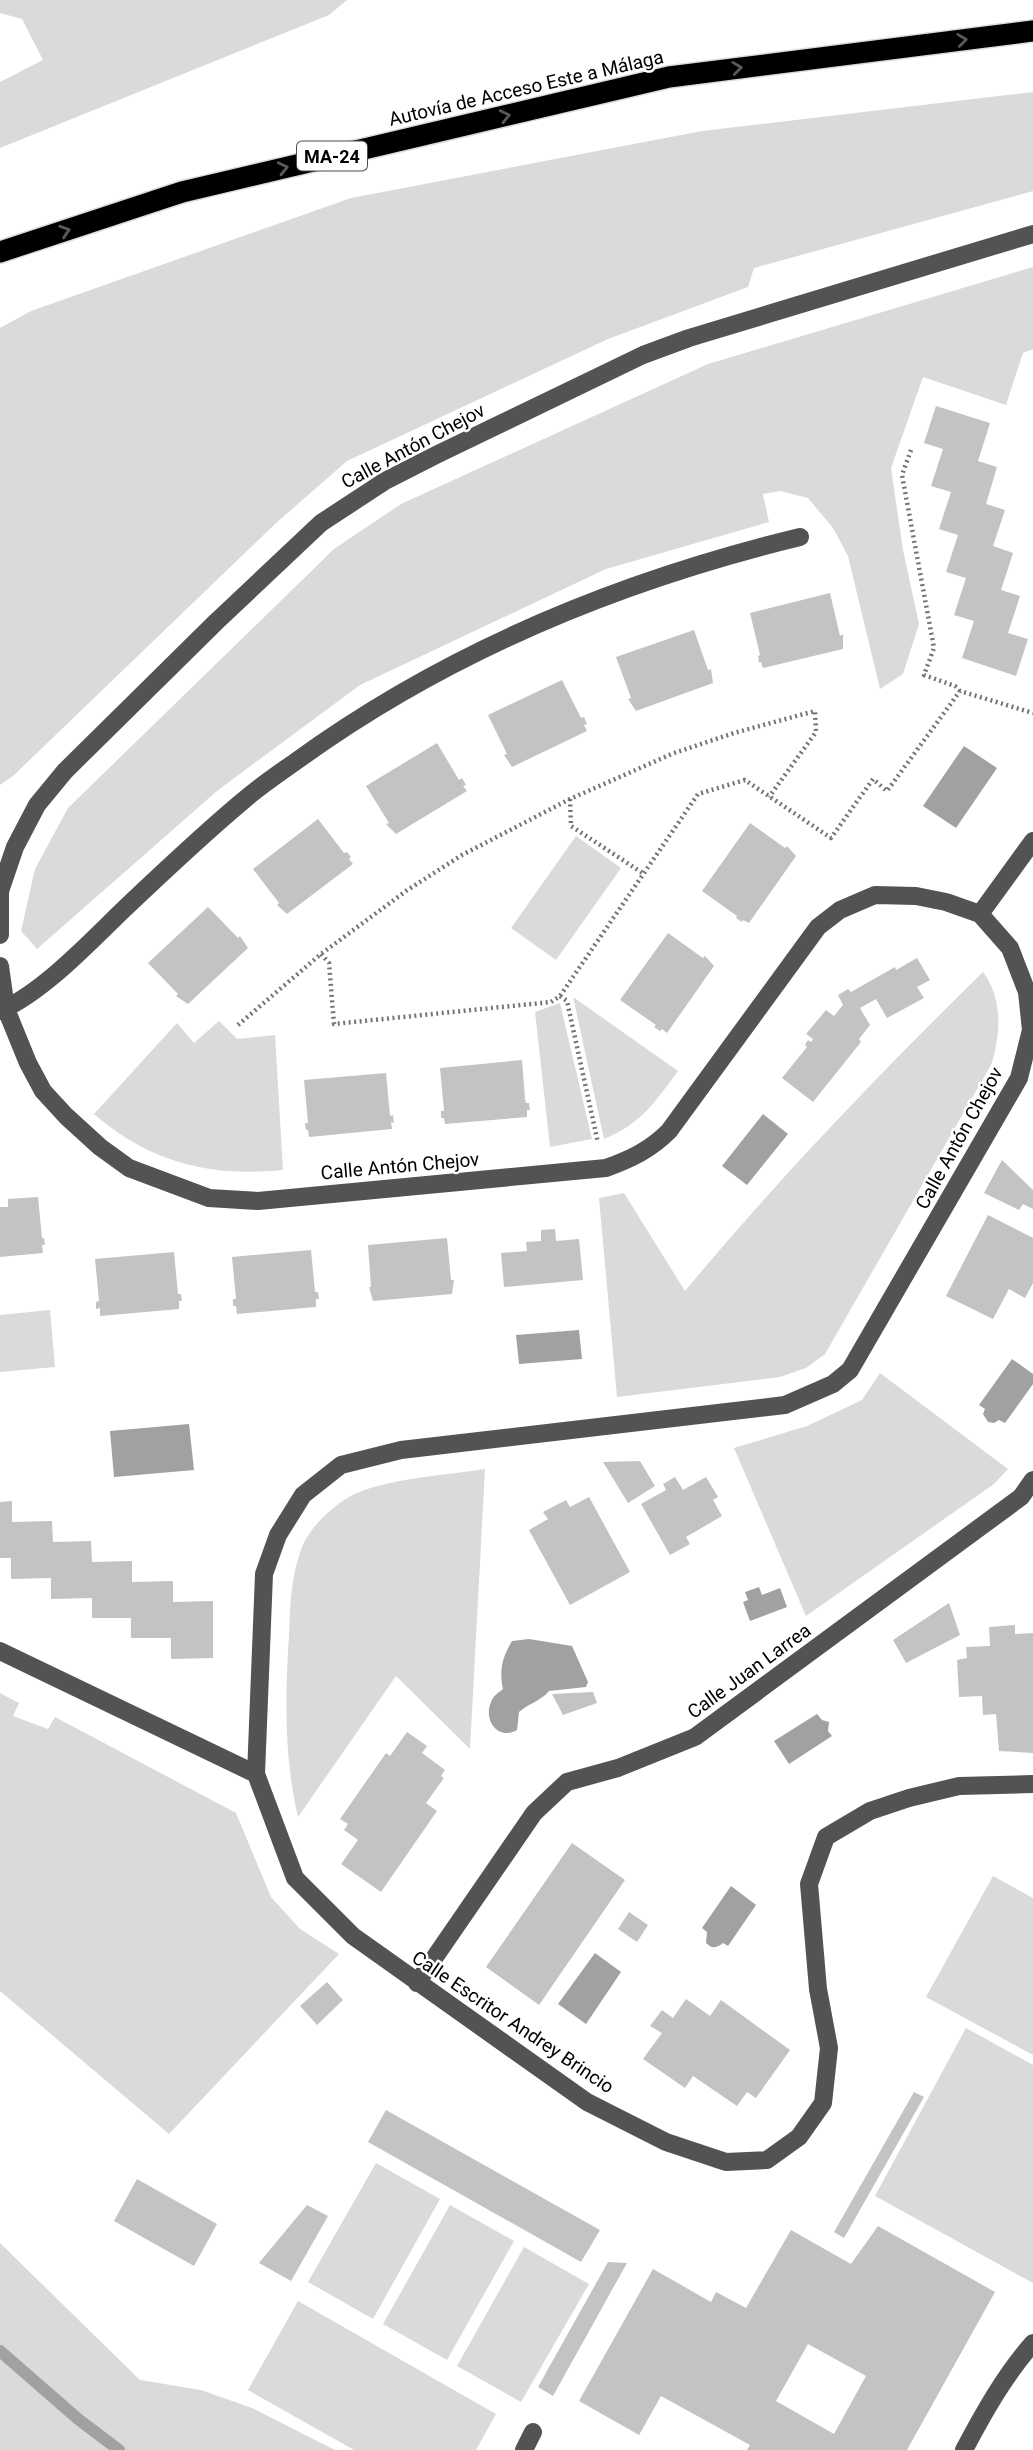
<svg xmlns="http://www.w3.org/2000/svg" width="1033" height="2450" font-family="Roboto,sans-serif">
<rect width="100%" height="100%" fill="#fff"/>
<path fill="#dadada" d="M0,0h347l-18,15 -329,133v-66l43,-22 -21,-41 -22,-6z
M1033,92v99l-279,77 -6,19 -140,52 -261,122 -72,63 -262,252 -13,9v-457l31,-17 320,-113 351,-67z
M1033,267v82l-10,4 -17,52 -83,-28 -32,91 12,82 16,74 -16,50 -23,15 -32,-133 -15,-28 -25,-30 -28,-7 -17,3 6,28 -163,47 -246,116 -143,106 -180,158 -16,-18 14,-62 33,-61 266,-259 67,-45 307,-140z
M576,836l45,32 -65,92 -45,-32z
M983,972c20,26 18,63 8,93l-166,289 -19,14 -26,9 -163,20 -18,-199 25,-5 61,98c93,-112 194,-217 298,-319z
M573,997l105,74c-23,31 -37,53 -74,68z
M560,1003l32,136 -42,8 -15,-135z
M219,1021l18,18 38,-4 8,135c-74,7 -132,-7 -189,-56l83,-91 17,20z
M50,1310l5,57 -55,5v-57z
M880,1373l128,96 -14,15 -188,132 -72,-168 73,-22 55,-26z
M485,1469l-15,280 -74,-73 -98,141c-14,-60 -13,-120 -9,-181 1,-30 2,-61 13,-89 8,-20 29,-39 47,-50 31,-18 99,-22 136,-28z
M0,1693l19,10 -6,13 35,13 7,-12 181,96 35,84 29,32 39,25 -170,180 -169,-143z
M993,1876l40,22v157l-107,-58z
M966,2028l67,37v218l-158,-87z
M376,2163l64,36 -67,120 -65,-37z
M450,2205l64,36 -67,119 -64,-36z
M0,2243l140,137 61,10 51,18 83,42h-335z
M524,2247l65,37 -68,118 -64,-36z
M298,2301l198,113 -20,36h-122l-106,-60z"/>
<path fill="#a1a1a1" d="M964,746l33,22 -41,60 -33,-22z
M763,1114l25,20 -41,51 -25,-19z
M579,1330l3,29 -63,5 -3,-29z
M1012,1359l21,15v10l-28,39 -6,-3 -5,3 -6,-1 -5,-8 2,-5 -6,-4z
M189,1424l5,46 -80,7 -4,-46z
M759,1587l3,8 18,-7 7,19 -37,14 -7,-19 5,-2 -3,-8z
M529,1639l43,7 16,36 -2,5 -37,4c-7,9 -21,13 -30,21l-2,18c-19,11 -34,-10 -26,-28 2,-6 7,-9 12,-13 -4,-19 -1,-31 9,-48z
M817,1714l5,6 7,2 -1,9 4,5 -43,28 -15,-23z
M731,1886l25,19 -28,41 -5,-3c-6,5 -11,6 -17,0l1,-11 -5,-4z
M595,1953l26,19 -35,52 -28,-20z"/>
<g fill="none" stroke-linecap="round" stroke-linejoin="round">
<path stroke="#a1a1a1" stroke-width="12" d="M0,2351l78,68 41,31"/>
</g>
<path fill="#c3c3c3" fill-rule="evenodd" d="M936,406l54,17 -12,38 19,6 -11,37 19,6 -12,36 20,7 -12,37 19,6 -12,37 20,6 -12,37 -54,-18 12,-37 -20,-6 12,-37 -20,-6 12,-37 -19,-6 12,-37 -20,-6 12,-37 -19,-6z
M830,593l10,43 3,-2v15l-80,19 -2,-6 -2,1 -1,-7 2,-1 -10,-42z
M694,630l14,40 3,-1 2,14 -77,28 -8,-12 3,-1 -15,-41z
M562,680l19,38 3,-1 3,7 -3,1 3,6 -75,36 -8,-12 3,-1 -19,-39z
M437,743l22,37 3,-2 4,7 -3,1 4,5 -71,43 -10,-10 3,-1 -23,-37z
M318,819l26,34 3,-1 4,5 -2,2 4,5 -66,50 -10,-9 2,-2 -26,-34z
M750,823l35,25 2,-2 9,10 -47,67 -6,-3 -1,2 -6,-4 1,-2 -35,-25z
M208,907l30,31 2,-2 8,12 -60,56 -12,-8 2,-2 -30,-31z
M668,933l35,25 2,-2 9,10 -47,67 -5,-4 -2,2 -6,-4 2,-2 -36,-25z
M917,958l13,22 -13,7 7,11 -37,20 -11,-19 -16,9 10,17 -11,14 2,3 -48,60 -31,-24 25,-31 -2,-2 3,-5 3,2 2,-3 -7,-5 20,-24 8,6 9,-11 -5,-10 10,-6 3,3 44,-25 1,3z
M522,1060l3,39 1,4h3l1,7h-3v7l-82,7 -1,-6h-3v-7h3l-4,-43z
M386,1073l4,43 3,-1 1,8 -3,-1 1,7 -83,8 -1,-7h-2l-1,-7h3l-4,-43z
M1002,1160l31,30v19l-10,-5 -4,6 -35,-17z
M38,1197l4,41h2l1,7h-3l1,8 -43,4v-50h8v-8z
M988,1215l45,23v45l-8,15 -16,-9 -16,30 -47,-23z
M555,1229l1,12 23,-2 4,41 -79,7 -3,-34 26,-2 -1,-9 15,-1v-11z
M447,1238l4,42h3l-2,14 -79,7 -4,-14h2l-3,-42z
M311,1250l4,42h3l1,7h-3v8l-79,7 -1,-8h-3v-7h3l-4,-42z
M174,1252l4,42h3l1,7h-3v8l-79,7v-8l-4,1v-7l3,-1 -4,-42z
M640,1461l15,25 -27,17 -25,-41z
M675,1477l8,13 23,-13 12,20 -5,3 9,16 -36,21 4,7 -20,11 -29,-51 25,-14 -3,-6z
M589,1497l41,75 -60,33 -41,-75 19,-11 -5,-7 23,-12 4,7z
M12,1501v21l40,-1 1,21 38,-1 1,21 40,-1v21l41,-1v21l40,-1v57l-42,1v-21h-40v-20h-39v-20l-41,1v-21l-40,1v-21h-11v-56z
M949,1603l11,32 -54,28 -13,-23z
M1015,1625v9l18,-1v120l-34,-2 -3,-37 -13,1 -1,-19 -23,1 -2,-37 10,-2 -1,-11 24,-1 -1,-19z
M593,1692l4,11 -34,12 -11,-21z
M407,1732l20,14 -5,7 23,17 -4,6 3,2 -18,25 11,8 -56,81 -40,-28 17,-24 -14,-10 4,-6 -8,-5 46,-66 4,3z
M572,1843l53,37 -86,125 -53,-38z
M629,1912l19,13 -11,17 -19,-13z
M327,1982l16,18 -26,25 -17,-19z
M686,1999l24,17 11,-16 69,50 -34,48 -9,-6 -10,14 -44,-30 -8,12 -42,-29 19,-26 -12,-7 12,-16 11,8z
M914,2092l10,5 -80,141 -10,-6z
M386,2110l214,120 -19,32 -213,-120z
M137,2179l80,45 -23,42 -80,-45z
M307,2205l21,11 -37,65 -32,-18z
M878,2226l117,66 -88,158h-160l3,-5 -89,-49 -22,39 -60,-34 74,-132 58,33 5,-10 30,16 45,-78 60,34zM808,2344l58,32 -32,58 -58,-33z
M608,2262l19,1 -74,133 -15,-9z"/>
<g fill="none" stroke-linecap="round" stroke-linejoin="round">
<g stroke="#dbdbdb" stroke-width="24">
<path id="highway" d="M0,252l182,-60 487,-115 364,-46"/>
</g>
<path stroke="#757575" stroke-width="4.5" stroke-dasharray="2 3.5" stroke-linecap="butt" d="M911,450l-9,25 32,173 -10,27 31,11 5,5
M570,799l1,27 73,48
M321,954l8,9 5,61 217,-22 9,-6 138,-202 47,-14 86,58 42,-59 14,12 73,-100 73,22
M560,996l7,5 31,142
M238,1025l83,-71 85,-63 56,-36 108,-56 104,-46 60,-20 81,-22 1,21 -47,65"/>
<path stroke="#535353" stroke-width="18" d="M980,914l53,-73
M0,935v-44l15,-44 22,-42 28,-34 151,-149 105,-99 64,-42 53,-27 205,-99 46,-17 344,-104
M0,966l6,43 22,54 15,28 23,25 34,31 29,21 80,30 49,3 348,-33c25,-9 44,-18 63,-37l149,-204 22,-17 35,-15 41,1 30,6 34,12 30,34 17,44 4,38 -12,48 -169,292 -17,14 -48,21 -384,45 -60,15 -38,30 -25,40 -14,39 -8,200 39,104 58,58 234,166 79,40 60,20 41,-2 32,-23 24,-34 6,-55 -11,-59 -9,-105 17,-47 44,-26 39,-13 50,-12 74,-2
M0,1011c43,-19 89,-68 122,-100 40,-38 80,-76 122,-111 16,-14 34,-26 51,-38 151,-110 324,-181 505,-225
M0,1651l256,123
M417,1983l117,-170 33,-31 51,-14 77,-31 326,-240 12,-17
M524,2450l9,-18
M964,2450c20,-38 41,-75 69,-107"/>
<use href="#highway" stroke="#000" stroke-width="21"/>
</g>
<defs><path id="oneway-chevron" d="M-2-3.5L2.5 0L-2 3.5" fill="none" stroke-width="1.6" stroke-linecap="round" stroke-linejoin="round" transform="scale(1.75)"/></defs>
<g stroke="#595959">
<use href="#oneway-chevron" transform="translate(962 40) rotate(-7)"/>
<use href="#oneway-chevron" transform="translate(737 68) rotate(-7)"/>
<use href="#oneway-chevron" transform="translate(505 116) rotate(-13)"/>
<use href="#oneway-chevron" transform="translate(283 168) rotate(-13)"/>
<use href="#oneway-chevron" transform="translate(65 231) rotate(-18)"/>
</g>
<g text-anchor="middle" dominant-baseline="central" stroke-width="5" stroke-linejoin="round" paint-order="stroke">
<rect fill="#fff" stroke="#4c4c4c" stroke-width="2" x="297" y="141.5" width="70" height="29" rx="5"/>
<g font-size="18" font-weight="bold" fill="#000">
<text x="332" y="156">MA-24</text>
</g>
<g font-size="19" fill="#000" stroke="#fff">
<text transform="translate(526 88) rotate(-13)">Autovía de Acceso Este a Málaga</text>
<text transform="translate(413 446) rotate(-28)">Calle Antón Chejov</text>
<text transform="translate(959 1138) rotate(-61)">Calle Antón Chejov</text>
<text transform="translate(400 1166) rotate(-5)">Calle Antón Chejov</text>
<text transform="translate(749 1671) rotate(-36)">Calle Juan Larrea</text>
<text transform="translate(513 2022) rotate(34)">Calle Escritor Andrey Brincio</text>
</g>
</g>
</svg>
